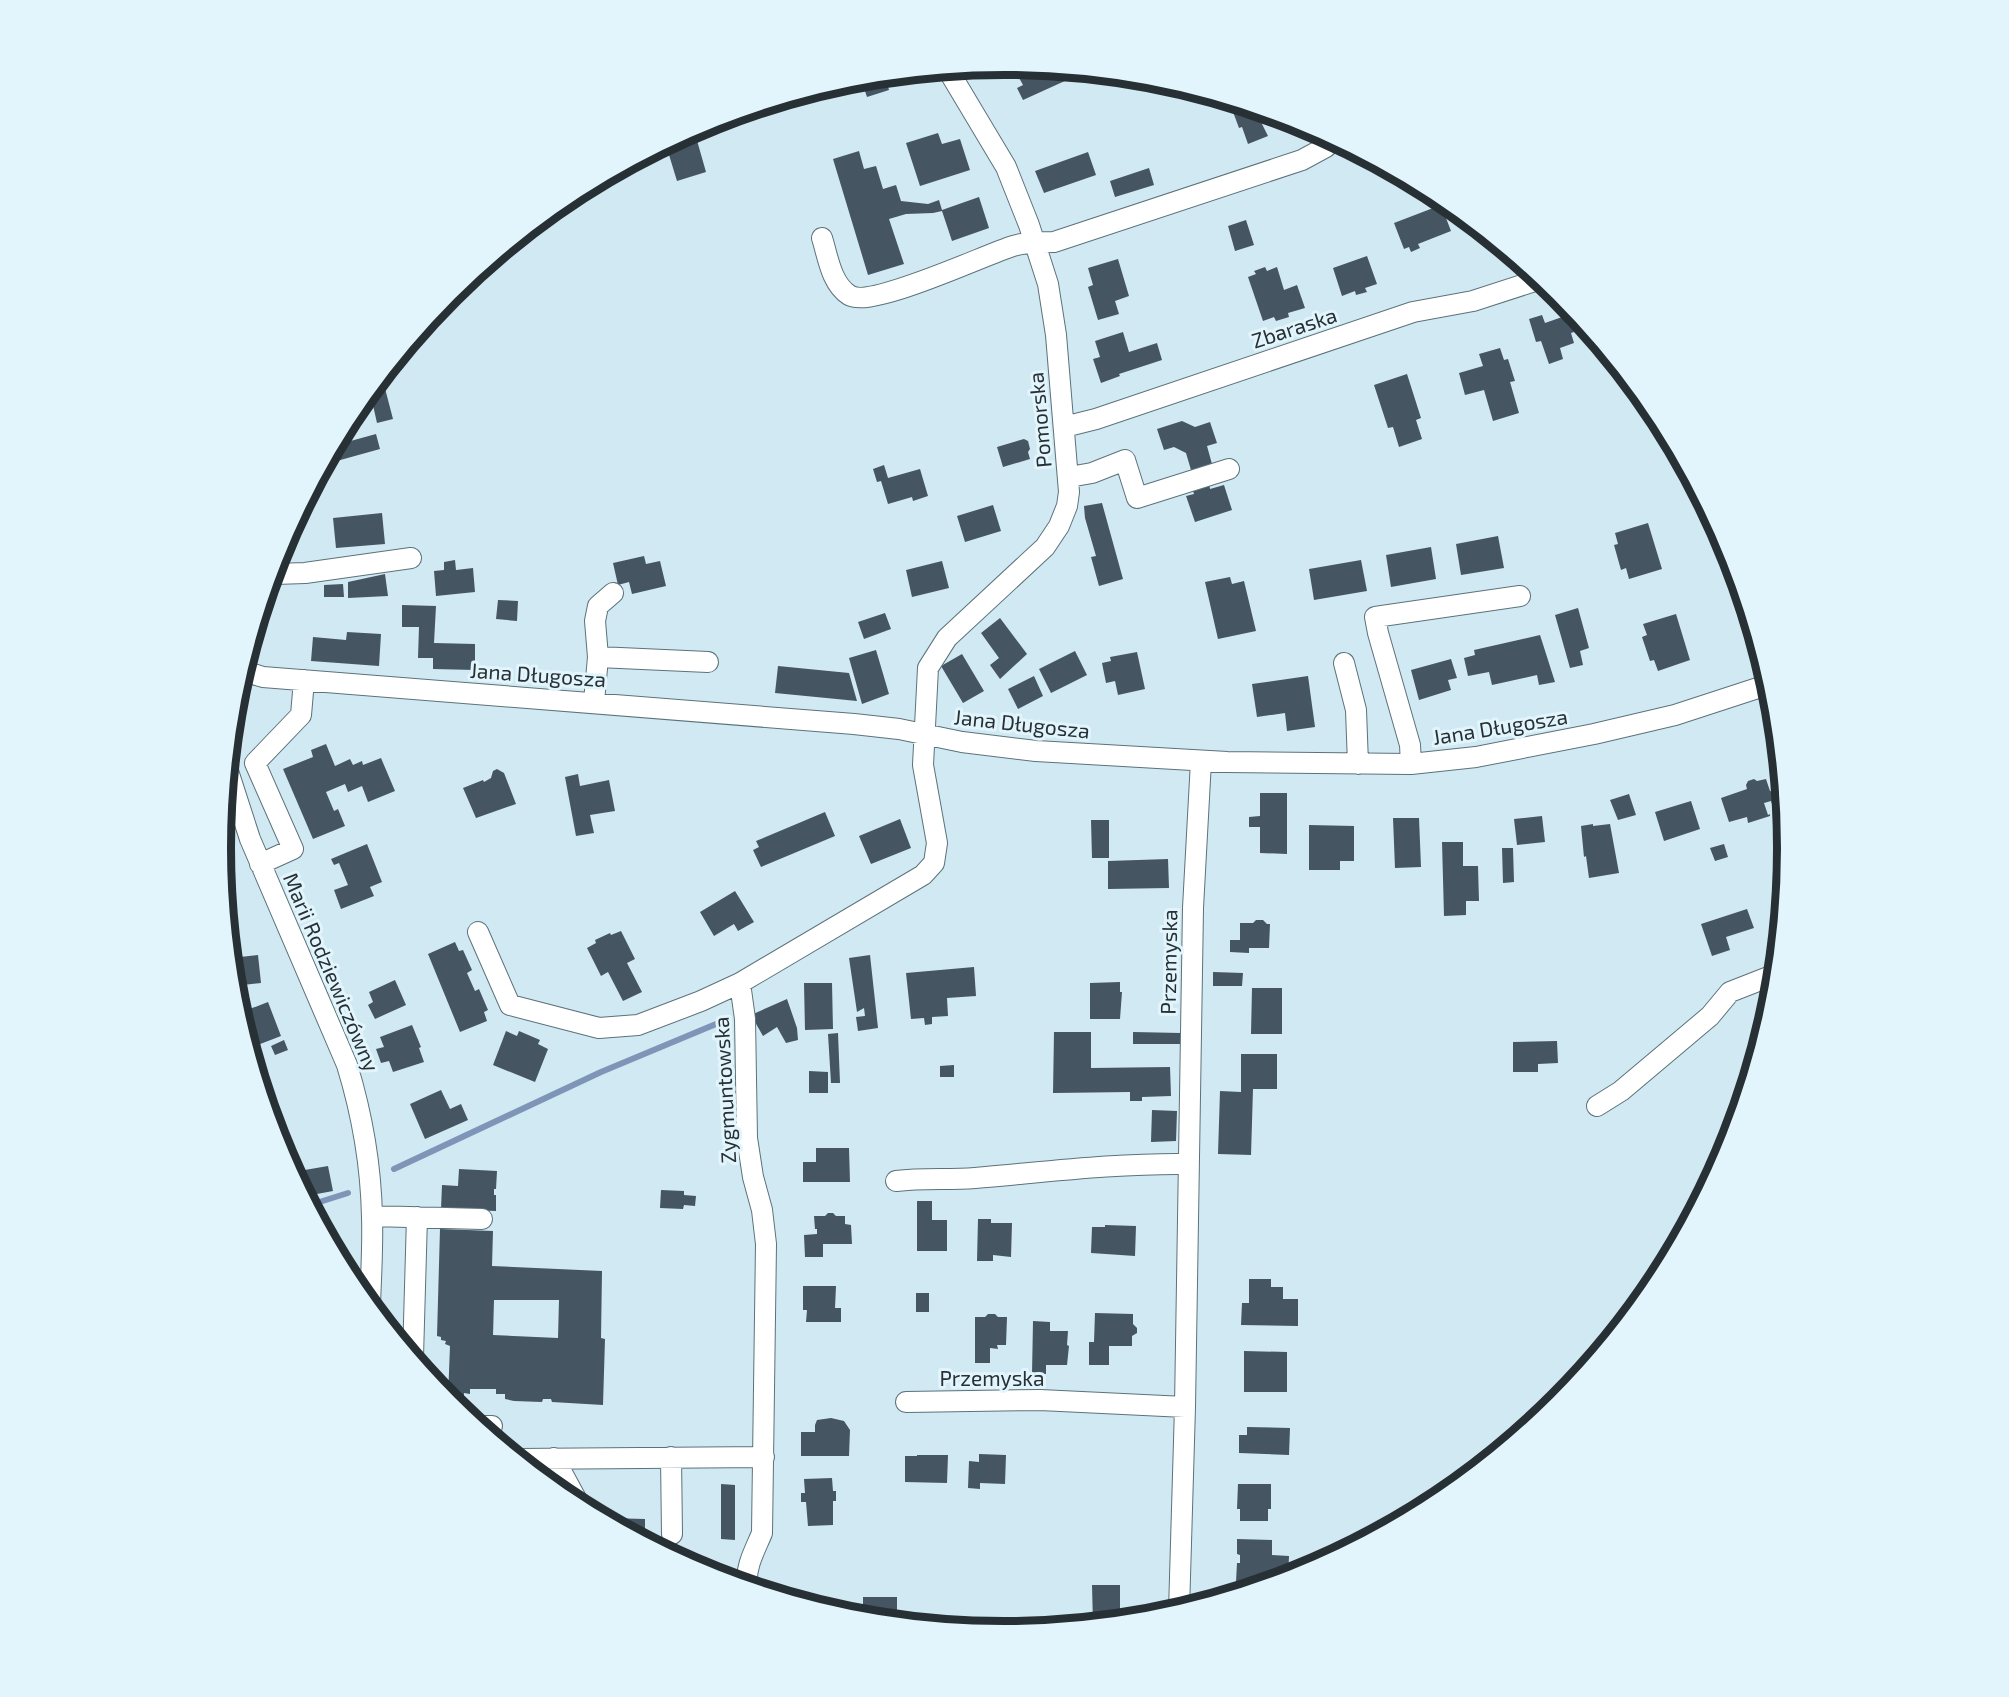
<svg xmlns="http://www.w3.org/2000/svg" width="2009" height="1697" font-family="'Exo 2',sans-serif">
<rect width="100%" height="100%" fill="#d1e9f2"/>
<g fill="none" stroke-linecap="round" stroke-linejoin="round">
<path stroke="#7e95b8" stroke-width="6" d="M394,1169l207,-97 127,-53
M310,1205l38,-12"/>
</g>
<path fill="#455562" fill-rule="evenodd" d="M1012,65l64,7 2,3 -55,25 -6,-12 6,-3z
M885,76l4,14 -22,7 -5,-15z
M860,79l-40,13 -1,-3 33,-9z
M1229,101l40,13 1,2 -10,4 8,16 -20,8 -6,-17 -3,1z
M694,130l12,42 -29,9 -11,-36z
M938,133l4,11 18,-5 10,31 -50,16 -14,-43z
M859,151l5,18 12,-3 7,23 13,-4 5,16 27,3 11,-4 3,10 37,-13 10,31 -37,13 -10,-30 -9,2 -27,1 -17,5 15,45 -36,11 -35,-116z
M1088,152l8,23 -52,18 -9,-22z
M1149,168l5,17 -39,12 -5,-16z
M1441,205l10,26 -33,13 2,4 -9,4 -2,-5 -5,2 -10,-26z
M1246,220l8,25 -19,6 -7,-25z
M1367,256l10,28 -12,4 2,4 -11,3 -1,-4 -13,5 -9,-28z
M1118,259l11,37 -14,5 4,13 -21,6 -10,-33 5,-2 -5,-17z
M1265,267l2,4 10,-4 7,23 13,-5 8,23 -17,5 1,4 -13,4 -2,-4 -11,4 -15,-44 8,-3 -2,-3z
M1542,315l3,8 20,-7 3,9 3,-1 3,8 -3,1 3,10 -14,5 3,11 -14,5 -8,-23 -5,1 -7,-23z
M1123,332l6,20 28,-9 5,17 -43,14 1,2 -19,7 -8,-24 7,-2 -5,-16z
M1500,348l4,12 4,-1 7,22 -5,1 9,31 -26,8 -9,-31 -19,5 -6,-22 24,-7 -4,-12z
M1407,374l14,44 -5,2 6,19 -23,8 -6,-20 -5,1 -14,-43z
M382,377l11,42 -16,4 -7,-31z
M1182,421l13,6 15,-5 7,21 -10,3 5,18 -21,6 -5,-17 -12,-6 -10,3 -7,-21z
M376,434l4,15 -54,15 10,-19z
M1024,439l4,2 2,8 -2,3 2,7 -27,8 -6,-20z
M884,465l4,13 32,-9 8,27 -15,5 -1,-4 -24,7 -7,-23 -4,1 -4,-13z
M1209,483l1,6 14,-4 8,25 -37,12 -9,-26 8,-2 -2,-6z
M1102,503l21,76 -24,7 -8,-29 5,-1 -11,-38 -1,-12z
M993,505l8,26 -36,11 -8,-26z
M382,513l3,31 -49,4 -3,-30z
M1648,523l14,46 -33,10 -3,-11 -5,2 -7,-25 4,-1 -3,-11z
M1498,536l6,32 -43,7 -5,-31z
M1431,547l5,32 -45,8 -5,-32z
M644,556l2,8 14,-3 6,25 -34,8 -3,-12 -11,3 -5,-22z
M455,560l1,10 17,-2 2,24 -39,4 -2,-25 10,-1v-8z
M1361,560l6,31 -53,9 -5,-31z
M942,561l7,27 -37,9 -6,-27z
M385,574l3,22 -40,2v-16z
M1230,577l2,7 12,-3 12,50 -38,8 -13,-57z
M343,584l1,13h-20v-12z
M498,600l20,1 -1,20 -21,-2z
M402,605l34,1 -2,37 41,1v26l-42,-1v-11h-15l1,-31h-17z
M1746,605l7,25 -10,3 -8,-25z
M1578,608l11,40 -9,3 3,14 -13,3 -15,-53z
M885,613l6,16 -27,10 -6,-17z
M1676,614l14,46 -32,11 -4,-11 -4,1 -8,-24 5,-2 -4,-11z
M1000,618l27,36 -27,25 -10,-14 9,-7 -18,-25z
M347,632l34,2 -2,32 -68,-5 2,-24 33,3z
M1540,635l15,47 -16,3 -2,-10 -45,10 -3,-13 -21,4 -4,-18 11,-3 -1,-5z
M876,650l13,44 -27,10 -13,-46z
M1075,651l12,24 -36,18 -12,-24z
M1137,652l8,37 -27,6 -3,-14 -9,2 -4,-20 9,-2 -1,-4z
M962,654l22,37 -21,12 -22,-37z
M1451,659l6,19 -9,2 3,10 -32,10 -8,-30z
M778,666l71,7 8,28 -82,-8z
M1034,676l9,20 -25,13 -10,-20z
M1308,676l7,51 -28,4 -2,-18 -28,4 -5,-33z
M326,744l9,22 15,-7 3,6 9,-4 1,4 18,-7 14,33 -27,11 -6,-16 -14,6 -3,-8 -19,8 8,19 4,-2 7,17 -32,13 -30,-70 30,-12 -2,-7z
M497,769l7,4 12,31 -40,14 -13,-30 20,-8 1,2 7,-4 2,-7z
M578,774l2,12 29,-6 6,31 -25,4 4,18 -18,3 -11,-59z
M1754,779l3,2 9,-2 4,12 4,1 1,5 -3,4h2l1,2 -3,1 -1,-3 -7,2 4,12 2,-1v2l-22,7 -1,-6 -18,5 -8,-24 26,-9 -1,-4 2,-4z
M1260,793h27v61l-27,-1v-26h-11v-10l11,-1z
M1629,794l7,21 -18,5 -8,-20z
M1691,801l9,28 -36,12 -9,-29z
M825,812l10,24 -74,31 -8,-17 6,-3 -3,-6z
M1542,816l3,26 -28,3 -3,-26z
M1393,818h26l2,49 -26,1z
M900,819l11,29 -40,16 -12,-28z
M1091,820h18v38h-17z
M1593,824v2l17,-2 9,49 -30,5 -3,-22 -2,1 -3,-31z
M1309,825l45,1v35h-14v9h-31z
M1442,842h21v24h15l1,35h-13v14l-22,1z
M367,844l15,38 -12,5 4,9 -33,13 -7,-19 14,-5 -9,-22 -5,2 -3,-6z
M1724,844l4,13 -13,4 -5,-13z
M1502,848h11l1,34 -11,1z
M1168,859l1,29 -61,1v-28z
M735,891l19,31 -16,9 -4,-7 -20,12 -14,-24z
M1747,909l7,19 -28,9 4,13 -18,6 -11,-32z
M1256,920h7l4,4h3l-1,24h-20v5l-19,-1v-12h10v-17h13z
M621,931l14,28 -8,4 15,29 -19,9 -15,-29 -7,4 -14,-28 9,-5 -1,-3 15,-7 1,2z
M455,942l4,9 4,-1 9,20 -5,3 8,18 4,-2 9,21 -4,2 3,9 -27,11 -32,-78z
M258,955l3,28 -27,3 -3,-28z
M870,955l8,73 -20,3 -2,-14 9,-1 -1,-8 -7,4 -8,-54z
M974,967l2,29 -29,2 1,18 -16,1v7l-7,1 -1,-7 -13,1 -5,-46z
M1213,972l30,1 -1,13h-29z
M395,980l11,25 -31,14 -7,-14 5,-3 -4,-10z
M1120,982v10h2l-2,27h-30v-36z
M804,983h28l1,46 -28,1z
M1252,988h30v46h-31z
M787,999l10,29 1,12 -12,3 -9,-16 -14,9 -12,-21z
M268,1002l13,34 -26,10 -13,-34z
M412,1025l9,22 -2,1 5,14 -31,10 -4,-11 -8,2 -5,-14 8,-2 -4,-10z
M506,1031l11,5 2,-5 21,9 -2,4 10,5 -13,33 -42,-17z
M1054,1032h37v36l79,-1 1,29 -29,1v4h-12v-9l-77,1z
M1133,1032l48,1v11h-48z
M838,1033l2,50h-9l-3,-49z
M284,1040l4,10 -13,5 -4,-9z
M1557,1041l1,22 -20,1v8h-25v-30z
M1241,1054h36v35h-24l-2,66 -33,-1 2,-63 21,1z
M954,1065v12h-14v-11z
M809,1071l19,1v21h-19z
M441,1090l9,19 11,-5 7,16 -43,19 -15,-35z
M1152,1110l25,1 -1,30 -25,1z
M816,1148h33l1,34h-47v-20h13z
M328,1166l5,25 -27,5 -13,-24z
M459,1169l38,2 -1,18h-2v6h2v16l-55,-2 1,-24 16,1z
M661,1190l23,1v4l12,1 -1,10 -11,-1 -1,4 -23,-1z
M917,1201h15v19h15v31h-30z
M828,1213h5l3,3h9v8l6,1 1,19h-29v13h-18l-1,-22 13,-1v-5h-2l-1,-13h11z
M978,1219h13v4h21l-1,34 -18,-2v6h-16z
M1105,1225l31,1 -1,30 -44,-3 1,-26h13z
M440,1229l53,2 -1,35 110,5 -1,67 4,1 -2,66 -51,-3 -1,-3h-8l-1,3 -28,-1 -9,-2v-5h-9v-5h-26v5l-6,-1v4l-16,1 2,-52 -5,-2 1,-3 -5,-1v-3l-4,-1zM494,1300h65l-1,38 -65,-3z
M1249,1279h22v8h12v12h15v27l-57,-1 1,-22h7z
M803,1286h33l-1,22h6v14h-35l1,-12h-4z
M916,1293h13v19h-13z
M1095,1313l38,1v10l4,4v5l-5,3v10h-23v19h-20v-23h5z
M988,1314h7l3,3h9l-1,28h-9l1,4 -8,-1v15h-15v-46h10z
M1033,1321l17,1v9h18l-1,14 2,1 -2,19h-21v9h-14z
M1244,1351l43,1v40h-43z
M831,1418l13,3 6,9 -1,26h-48v-24h14v-7l2,-5z
M1247,1427l43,1 -1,27 -50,-2v-18h8z
M979,1454l27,1 -1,29 -25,-1v6l-12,-1 1,-27 10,1z
M917,1455h31l-1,28 -42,-1v-26h12z
M832,1478l1,13h3v10h-3v24l-25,1 -2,-24h-5v-9h4l-1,-14z
M721,1484l14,1v55l-14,-1z
M1238,1484h33v25h-3v12h-28v-12h-3z
M607,1518l38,1v22l-38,-20z
M1237,1539l35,1v15l17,1 -1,22 -17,5 -35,-1 1,-19h3v-8l-3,-1z
M1092,1585h28v36l-27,3z
M863,1597h34v25l-34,-3z
M796,1600h30v10l-30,-9z"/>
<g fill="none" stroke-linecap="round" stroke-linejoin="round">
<g stroke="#5c727a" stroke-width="22">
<path id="minor" d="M822,238c6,19 9,45 27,57 22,14 135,-40 164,-49 13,-4 27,-4 41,-4l248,-82 24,-13
M1064,427l32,-8 317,-107 60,-11 68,-22
M1069,477l23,-4 33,-13 12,38 92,-29
M274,570l1,4 30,-1 106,-15
M598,657l110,5
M1344,663l12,47 2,54
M243,671l20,6 591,47 45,5 63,13 74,9 191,11 184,2 65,-7 118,-23 81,-19 95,-31
M594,702l4,-45 -3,-36 3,-15 15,-13
M1411,764l-1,-19 -32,-112 -3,-16 145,-21
M228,771l22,68 97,226c15,49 24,101 25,152 1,29 -1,59 -2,88
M260,864l33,-15 -38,-86 46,-48 3,-35
M478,932l32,73 89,23 39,-3 63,-24 39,-18 183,-108 11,-12 3,-20 -14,-78 5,-97 19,-30 98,-91 14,-21 8,-20 2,-14 -13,-157 -8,-51 -19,-59 -23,-58 -58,-97
M740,983l5,36 2,119 6,39 9,33 4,34 -4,289c-7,17 -17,34 -15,53
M1597,1106l24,-15 89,-75 20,-24 46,-18
M896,1181c27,-3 53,-1 79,-3 71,-6 142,-15 213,-14
M372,1216l110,3
M413,1357l4,-140
M906,1402l134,-2 145,7
M479,1426h13
M671,1457l1,77
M554,1458l26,48
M518,1459l246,-2
M1179,1611l6,-204 8,-499 8,-147"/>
</g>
<use href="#minor" stroke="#fff" stroke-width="20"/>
</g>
<g text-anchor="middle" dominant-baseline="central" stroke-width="6" stroke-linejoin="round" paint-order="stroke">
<g font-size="21" fill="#273034" stroke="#e2f5fc">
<text transform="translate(1294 327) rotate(-18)">Zbaraska</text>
<text transform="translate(1039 420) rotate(-95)">Pomorska</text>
<text transform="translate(538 674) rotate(4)">Jana Długosza</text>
<text transform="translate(1022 723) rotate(6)">Jana Długosza</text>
<text transform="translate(1500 726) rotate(-9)">Jana Długosza</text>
<text transform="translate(1168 962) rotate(-89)">Przemyska</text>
<text transform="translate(332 972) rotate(67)">Marii Rodziewiczówny</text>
<text transform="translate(724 1090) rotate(-93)">Zygmuntowska</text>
<text x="992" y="1377">Przemyska</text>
</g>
</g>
<path d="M0 0H2009V1697H0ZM231 848a773 773 0 1 1 1546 0a773 773 0 1 1-1546 0Z" fill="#e2f5fc" fill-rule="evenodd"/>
<path fill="none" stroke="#273034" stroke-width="8" d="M231 848a773 773 0 1 1 1546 0a773 773 0 1 1-1546 0Z"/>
</svg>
